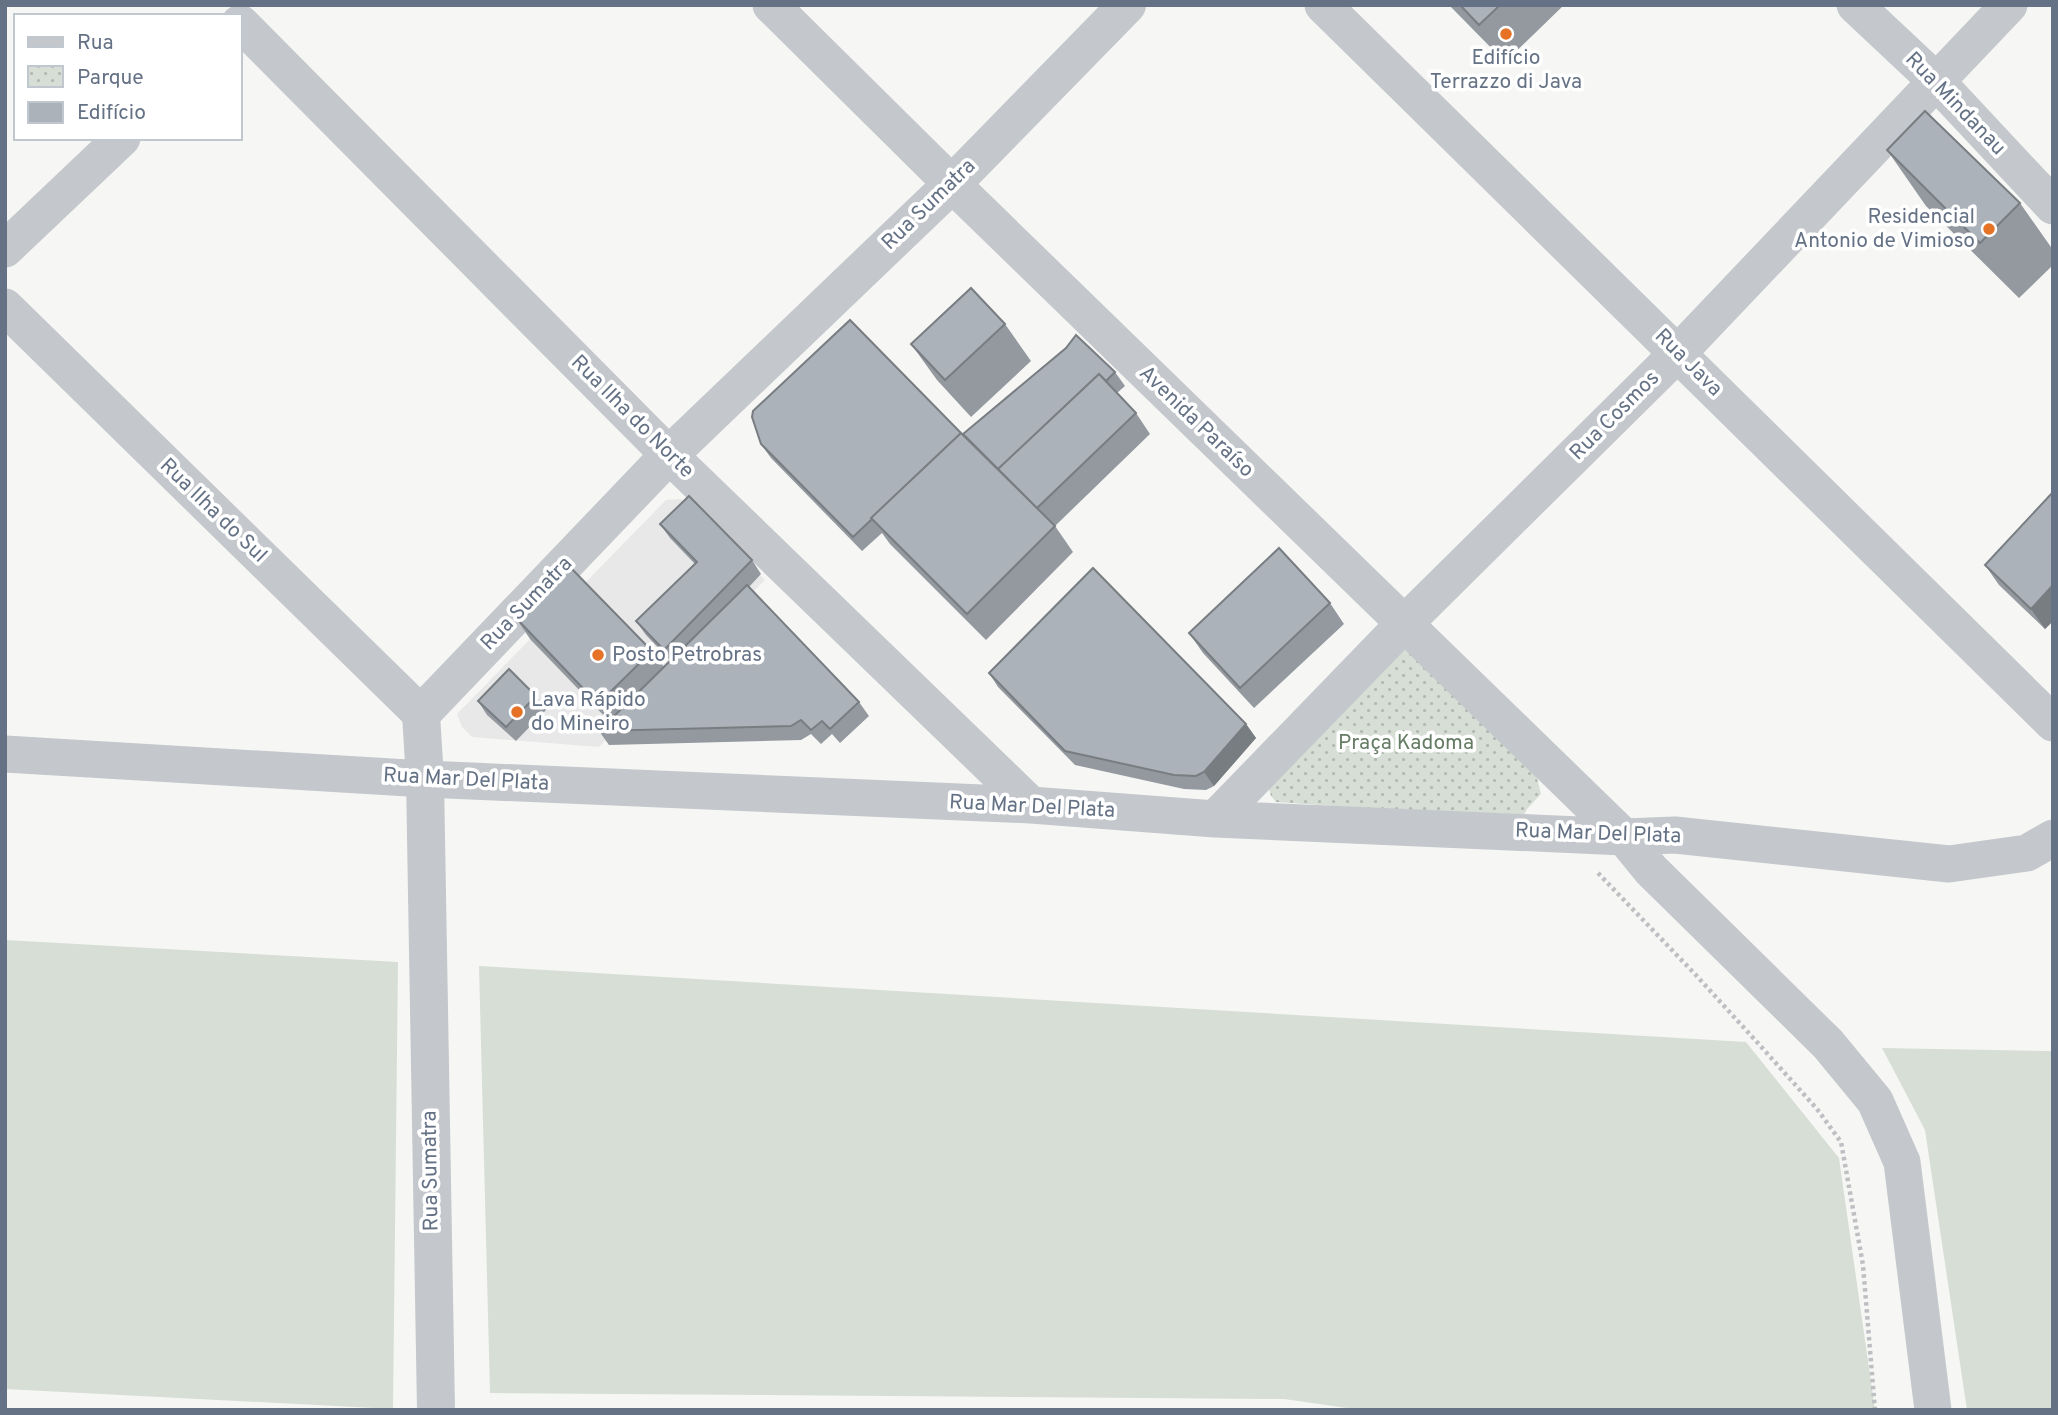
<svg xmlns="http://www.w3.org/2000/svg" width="2058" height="1415" font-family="Overpass,sans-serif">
<defs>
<pattern id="park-dots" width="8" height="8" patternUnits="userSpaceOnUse" patternTransform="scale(1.75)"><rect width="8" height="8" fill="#d7ded5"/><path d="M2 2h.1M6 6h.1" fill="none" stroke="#b2b8b2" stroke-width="1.8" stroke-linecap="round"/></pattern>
</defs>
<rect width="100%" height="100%" fill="#f6f7f4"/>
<path fill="#e7e8e7" d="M681,499l84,81 -166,167 -127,-10 -10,-10 -5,-13 209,-214z"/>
<path fill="#d7ded5" d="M5,940l393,22 -5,447 -388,-20z
M479,966l1267,76 93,116 36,252h-514l-77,-11 -794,-6z
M1882,1048l171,3v359h-86l-42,-280z"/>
<path fill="url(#park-dots)" d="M1404,649l126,116 7,13 4,16 -14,15 -5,10 -246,-17 -5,-6 -2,-7z"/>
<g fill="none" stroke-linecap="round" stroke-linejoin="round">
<path stroke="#bebfc2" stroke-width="4.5" stroke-dasharray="3.5 3.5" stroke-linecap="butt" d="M1598,873l96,100 62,68 61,68 24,33 22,123 12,145"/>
<path stroke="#c4c7cb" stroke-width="37" d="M771,5l181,179 672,653 27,33 177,174 47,57 27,61 31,248
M1323,5l730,718
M1855,5l81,76 117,125
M240,23l429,432 362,350
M5,249l117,-111
M5,307l416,407
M5,754l420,25 606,26 184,14 409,18 51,-2 274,29 78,-11 26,-15
M1215,819l189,-195 274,-271 331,-348"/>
<path stroke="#c4c7cb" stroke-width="38" d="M436,1410l-11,-631 -4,-65 248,-259 283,-271 175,-179"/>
</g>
<path fill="#93999f" d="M1449,5h115l-59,57z
M1887,150l133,53 33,47v15l-34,33 -93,-92z
M1005,324l26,37 -60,56 -34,-37 -26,-36z
M1115,372l10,14 -8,7 19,20 14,21 -95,92 18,26 -87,88 -96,-96 -8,-11 -20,18 -91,-93 -10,-14 202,-10z
M2053,492v129l-8,8 -46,-44 -14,-20z
M660,524l92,36 9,14 -12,13 110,115 10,14 -29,27 -8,-9 -11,10 -10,-10 -10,6 -192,5 -10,-14 10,-10 -79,-82 -14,-21 136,33 12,16 6,-7 -24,-25 -10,-14 59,-57 -25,-26z
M1330,603l14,21 -90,84 -51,-55 -14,-20z
M989,673l257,51 10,14 -42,48 -8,4 -22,-1 -109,-24 -77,-78z
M536,696l10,14 -30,31 -29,-26 -9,-14z"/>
<path fill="#787d82" d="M2053,585v36l-8,8 -14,-20z
M1246,724l10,14 -42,48 -10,-14z"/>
<path fill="#abb2b9" stroke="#787d82" stroke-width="2" d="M1460,5h40l-21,20z
M1925,111l95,92 -40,40 -93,-93z
M971,288l34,36 -60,56 -34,-36z
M850,320l111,113 -90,85 1,1 -19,18 -92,-93 -9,-27 1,-6z
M1076,335l39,37 -9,9 -7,-7 -101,95 -35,-35 103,-86z
M1099,374l37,39 -99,95 -39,-39z
M961,433l94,93 -88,88 -96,-96z
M2053,492v93l-22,24 -46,-44z
M689,496l63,64 -88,90 -28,-29 61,-59 -37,-38z
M1279,548l51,55 -90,85 -51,-55z
M569,566l83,85 -54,53 -82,-86z
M1093,568l153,156 -42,48 -8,4 -22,-1 -109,-24 -76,-78z
M747,585l112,117 -29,27 -8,-8 -11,9 -10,-10 -10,6 -192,5z
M509,669l27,27 -30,31 -28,-26z"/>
<g fill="#e67225" stroke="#fff" stroke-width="2.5">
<circle cx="1506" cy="34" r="7"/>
<circle cx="1989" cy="229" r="7"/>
<circle cx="598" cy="655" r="7"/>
<circle cx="517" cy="712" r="7"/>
</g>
<g text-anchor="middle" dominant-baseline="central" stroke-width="7" stroke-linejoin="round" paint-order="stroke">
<g font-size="21" fill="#657285" stroke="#fff" text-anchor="start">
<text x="1506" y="58" text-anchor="middle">Edifício<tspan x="1506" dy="24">Terrazzo di Java</tspan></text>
<text x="1975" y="217" text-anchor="end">Residencial<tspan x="1975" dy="24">Antonio de Vimioso</tspan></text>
<text x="612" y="655">Posto Petrobras</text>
<text x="531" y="700">Lava Rápido<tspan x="531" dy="24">do Mineiro</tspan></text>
</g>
<g font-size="21" fill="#657285" stroke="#fff">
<text transform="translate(1955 104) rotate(46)">Rua Mindanau</text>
<text transform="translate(929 205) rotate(-44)">Rua Sumatra</text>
<text transform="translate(1688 363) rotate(45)">Rua Java</text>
<text transform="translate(1615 416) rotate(-45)">Rua Cosmos</text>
<text transform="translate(632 417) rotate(45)">Rua Ilha do Norte</text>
<text transform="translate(1196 422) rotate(44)">Avenida Paraíso</text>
<text transform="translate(213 511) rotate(44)">Rua Ilha do Sul</text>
<text transform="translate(527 604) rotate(-46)">Rua Sumatra</text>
<text transform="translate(466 780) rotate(3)">Rua Mar Del Plata</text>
<text transform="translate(1032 807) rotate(3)">Rua Mar Del Plata</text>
<text transform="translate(1598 834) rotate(2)">Rua Mar Del Plata</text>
<text transform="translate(431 1171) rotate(-91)">Rua Sumatra</text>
</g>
<g font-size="21" fill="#657c64" stroke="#fff">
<text x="1406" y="743">Praça Kadoma</text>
</g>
</g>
<rect width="2058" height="1415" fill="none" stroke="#657285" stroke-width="14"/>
<rect x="14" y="14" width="228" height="126" fill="#ffffff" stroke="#c1c7ce" stroke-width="2"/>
<rect x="28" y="37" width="35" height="10" fill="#c4c7cb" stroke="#c1c7ce" stroke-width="2"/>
<text x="77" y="49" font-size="21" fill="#657285">Rua</text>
<rect x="28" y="66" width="35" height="21" fill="url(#park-dots)" stroke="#c1c7ce" stroke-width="2"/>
<text x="77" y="84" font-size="21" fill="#657285">Parque</text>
<rect x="28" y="102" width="35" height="21" fill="#abb2b9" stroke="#c1c7ce" stroke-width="2"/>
<text x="77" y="119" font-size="21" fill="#657285">Edifício</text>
</svg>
